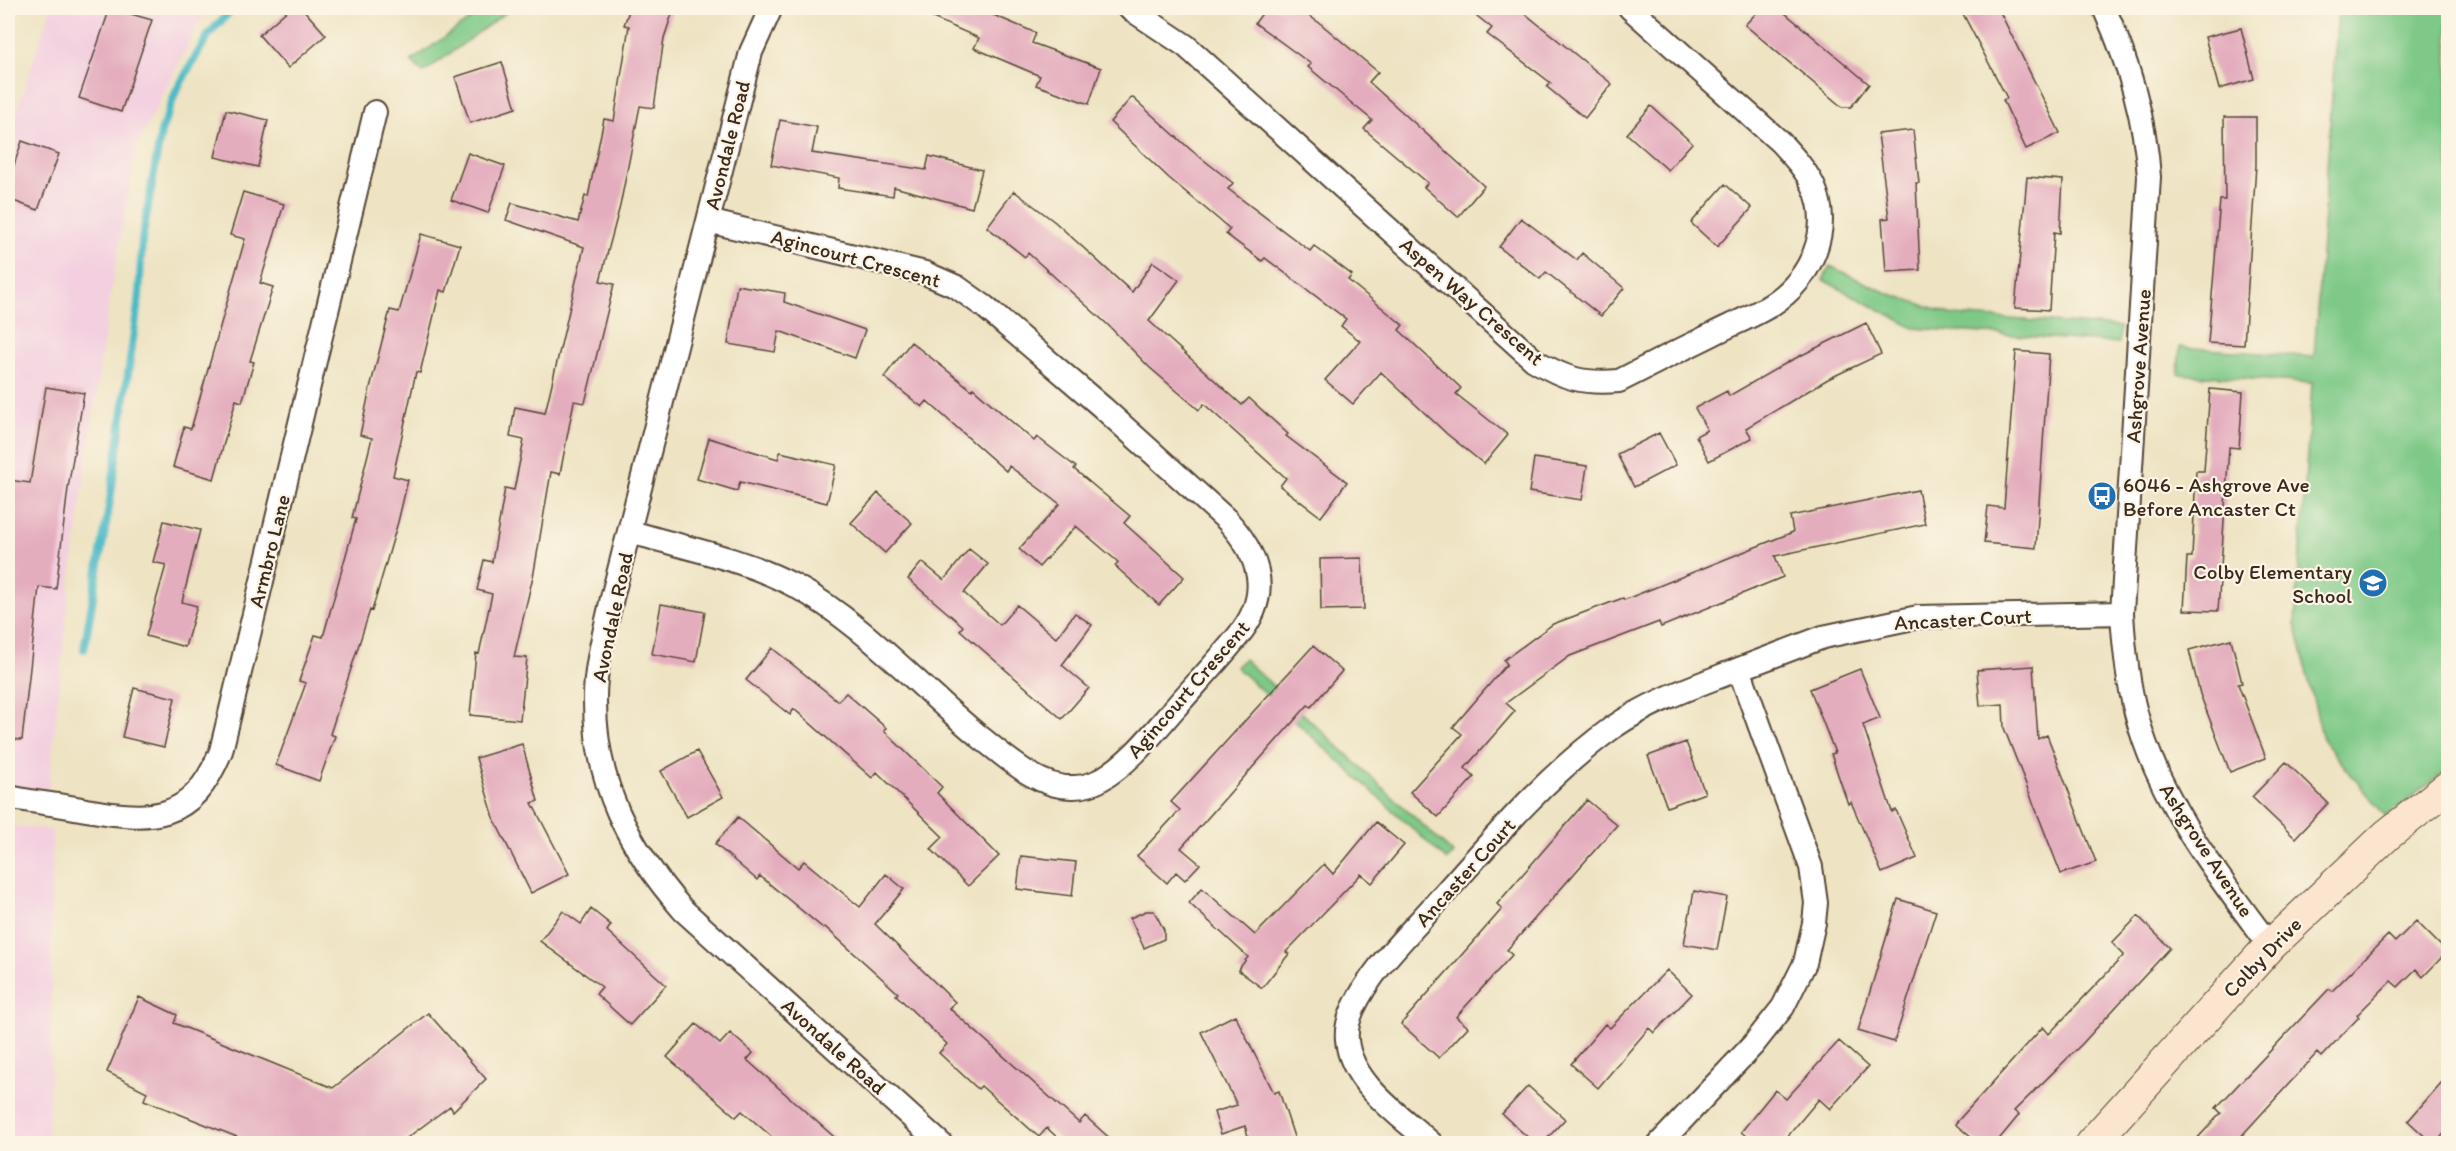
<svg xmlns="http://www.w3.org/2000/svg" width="2456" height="1151" font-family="Itim,sans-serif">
<rect width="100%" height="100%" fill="#fcf5e5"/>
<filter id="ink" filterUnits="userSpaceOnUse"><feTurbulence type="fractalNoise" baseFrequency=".0167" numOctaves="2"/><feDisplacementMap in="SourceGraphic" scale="12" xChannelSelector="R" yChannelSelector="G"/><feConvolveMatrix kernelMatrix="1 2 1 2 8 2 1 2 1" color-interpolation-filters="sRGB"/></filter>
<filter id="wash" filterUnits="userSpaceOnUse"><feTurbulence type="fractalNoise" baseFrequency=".008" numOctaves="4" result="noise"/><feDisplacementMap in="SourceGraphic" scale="24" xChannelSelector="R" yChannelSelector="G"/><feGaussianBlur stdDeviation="1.35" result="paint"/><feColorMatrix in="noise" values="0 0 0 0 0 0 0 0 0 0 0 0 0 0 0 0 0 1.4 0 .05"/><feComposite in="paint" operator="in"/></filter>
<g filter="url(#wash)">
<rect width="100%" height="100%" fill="#eee3c3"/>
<path fill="#f3cfe0" d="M51,8h156l-70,137 -29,163 -38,274 -22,212 -40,-7v-651z
M8,825l44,5 -1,238 -4,75h-39z"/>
<path fill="#7ec987" stroke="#5c7a52" stroke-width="1.5" d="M486,8h26l-89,65 -12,-12z
M2338,8h110v761l-62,48 -63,-77 -28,-117 17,-240 -134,-9 2,-27 134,10z
M1830,266l57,27 67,22 166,12 -1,16 -205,-15 -91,-48z
M1244,659l210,195 -7,6 -211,-193z"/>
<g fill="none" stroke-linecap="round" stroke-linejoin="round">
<path stroke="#4ebbc6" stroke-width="8" d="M84,649l26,-148 29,-204 3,-57 19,-108 15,-41 33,-57 24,-26"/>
</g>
<g id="blocks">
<path fill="#e4adbe" d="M110,8l42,12 -31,92 -42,-14z
M290,8h12l24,27 -38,33 -29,-33z
M630,8h44l-10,30 -10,70 -14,-2 -20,100 -20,75 14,3 -29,119 -11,-2 -14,73 -9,-2 -17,100 -20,85 13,1 -7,62 -50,-5 6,-62 3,1 13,-60 -15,-4 7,-30 8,2 13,-74 9,2 10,-50 -14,-3 5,-30 30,6 39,-166 -78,-27 6,-17 66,19 7,-26 3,1 16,-78 10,2 15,-95 -5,-1z
M910,8h67l59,25 -4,10 69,25 -12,36 -53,-19 4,-9 -66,-28 5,-10z
M1266,8h31l24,16 57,48 -9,10 115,104 -26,31 -34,-30 4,-4 -64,-54 8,-9 -64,-53 3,-3 -56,-41z
M1467,8h51l94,76 -27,34 -38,-31 4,-4 -64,-49 5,-6z
M1761,8h18l90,76 -18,23h-9l-97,-82z
M1960,8h38l62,125 -34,16 -23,-49 4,-2z
M2241,28l13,51 -35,10 -14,-52z
M502,62l14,46 -46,15 -15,-46z
M1132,97l59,53 42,33 -5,6 82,62 4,-5 38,29 -4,5 55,45 -4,5 62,58 -5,6 52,41 -24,29 -37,-30 -66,-62 -28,32 -28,-24 35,-39 -19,-15 5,-7 -81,-61 -3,3 -36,-27 4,-5 -61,-51 -59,-56z
M1651,106l41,37 -24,27 -41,-36z
M226,110l42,10 -10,47 -43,-10z
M2224,117h32v48l-12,180 -36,-2 12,-143h5z
M780,120l37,7 -5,26 114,17 3,-14 53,14 -10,38 -78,-21 -1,9 -55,-8 1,-10 -68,-13z
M1913,130l6,53h-3l4,87 -34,2 -4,-53 7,-1 -11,-84z
M22,141l37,13 -21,56 -30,-11v-16z
M468,153l37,13 -17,47 -37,-13z
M2027,177l36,3 -3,53 -6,-1 -5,78 -34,-2z
M1725,184l27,24 -35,39 -26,-24z
M1014,191l41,31 77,70 21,-30 26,18 -30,41 93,84 7,-7 39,36 -2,2 61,46 -26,35 -41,-31 6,-8 -82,-74 -5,6 -50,-43 -41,-42 -80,-72 -3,4 -38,-30z
M243,192l41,12 -24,79 13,4 -23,74 4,1 -12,40 -6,-2 -22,79 -41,-12 11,-40 7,2 54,-190 -15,-4z
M1521,218l56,42 5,-7 42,35 -23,28 -55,-44 -6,7 -41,-32z
M421,234l39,11 -14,47 -6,-2 -20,83 -4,-1 -23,104 15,4 -10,42 -26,89 -2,-1 -40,124 5,2 -16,45 -43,-16 30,-82 -7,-2 16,-46 8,2 33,-118 -4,-1 20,-80 -12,-3 10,-47 20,-78 9,2z
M737,285l48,8 -1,9 81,28 -10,28 -76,-27 -4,21 -47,-8z
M1866,323l15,31 -53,25 -82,49 6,10 -43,23 -13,-25 11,-6 -12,-22 32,-17 2,5 61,-35z
M911,342l61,48 1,-2 61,53 3,-4 39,30 -2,2 56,47 -6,7 60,54 -25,28 -44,-39 3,-4 -42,-36 -37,41 -20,-18 41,-45 -51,-38 -3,5 -79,-70 -5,6 -38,-30z
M2016,351l33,3 -13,194 -52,-5 4,-37 16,2z
M46,387l38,6 -16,95 -12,101 -17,-2 -17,153 -14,-1v-259l22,3z
M2210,389l33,3 -4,56 -10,-1 -11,164 -34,-1 3,-53h5l4,-86h8z
M1659,433l17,32 -42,22 -17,-33z
M709,438l69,21 2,-7 56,13 -9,38 -87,-21 -3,9 -40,-12z
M1534,458l53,8 -5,34 -53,-8z
M1918,490l7,34 -150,32 8,21 -122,50 -2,-5 -89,34 -64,47 9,8 -50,57 9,9 -36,40 -28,-25 52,-58 -9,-7 54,-63 -3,-4 49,-36 70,-26 1,2 169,-68 -3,-16z
M878,493l34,30 -27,30 -34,-30z
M164,521l36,9 -18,72 15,4 -12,41 -39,-11 20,-71 -13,-3z
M969,549l19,15 -24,29 36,32 17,-20 39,33 19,-25 17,12 -30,40 27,23 -27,31 -102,-89 3,-4 -55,-47 14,-17 22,18z
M1362,558l2,51 -43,1 -1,-51z
M661,604l44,8 -9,50 -44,-8z
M2231,639l11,44 -4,1 28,74 -36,14 -30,-78 -11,-44z
M1313,646l29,25 -31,36 -3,-2 -127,143 19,16 -15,16 -9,-8 -9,11 -30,-27 43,-46 -9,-8z
M772,648l66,53 8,-8 40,35 -2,3 58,56 -5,6 62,63 -31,30 -37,-37 12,-12 -66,-65 -5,6 -78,-69 -4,6 -44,-35z
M2033,666l5,73 9,-4 49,127 -35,12 -57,-146 -1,-24 -23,2 -3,-36z
M1860,669l20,49 -17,7 29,87 4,-2 21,48 -35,15 -31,-71 -3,2 -17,-50 4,-1 -25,-64z
M134,688l41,10 -11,49 -42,-10z
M1686,742l19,51 -38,14 -19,-51z
M522,744l16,57 -6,2 37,71 -38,19 -36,-72 -19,-63z
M697,751l26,46 -36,20 -26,-46z
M2286,762l42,41 -33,35 -43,-41z
M1587,800l30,25 -110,125 5,5 -56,62 12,10 -29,31 -38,-34 101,-115 -5,-5z
M738,817l60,51 6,-7 56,46 26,-33 18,15 -29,35 80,78 -6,6 130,115 6,-7 30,27h-56l2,-2 -14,-13 -8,9 -58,-51 -3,3 -39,-36 8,-9 -51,-49 2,-2 -73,-66 -2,1 -63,-52 -3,4 -42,-36z
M1376,822l28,23 -32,38 -11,-9 -75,78 3,2 -27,34 -24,-18 10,-13 -59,-54 13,-15 53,47 69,-71 9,10z
M1021,856l55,6 -4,34 -55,-7z
M1694,891l33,6 -10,53 -33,-6z
M1898,899l38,12 -42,131 -36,-11z
M591,909l20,16 -4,6 59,54 -36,40 -34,-31 6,-7 -62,-46 23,-30 18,13z
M1146,911h8l10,19v9l-20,9 -14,-30z
M2138,916l32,32 -88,96 -68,67 5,4 -23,28h-18l-23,-19 88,-97 6,7 75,-79 -12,-12z
M2416,921l31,31 -24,25 -7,-8 -18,18 -7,-6 -34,34 2,2 -38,40 -4,-4 -82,90h-42l28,-30 -5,-5 113,-119 3,2 56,-56 7,7z
M1667,970l25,24 -38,39 -5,-5 -51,60 -27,-24 34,-40 5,4z
M139,997l38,18 -3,8 159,65 95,-75 58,66 -33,32 -3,-5 -50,37h-148l-108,-43 3,-8 -40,-20z
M1235,1015l39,78 5,-2 17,52h-46l-5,-17 -24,8 -7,-22 23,-7 -36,-73z
M696,1024l24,20 10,-11 23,20 -6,7 94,83h-62l-37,-32 -6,6 -69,-60z
M1839,1041l29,26 -38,42 -11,-10 -37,44h-27l-14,-11 34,-42 11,9z
M2448,1075v54l-12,14h-4l-24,-22z
M1528,1086l37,33 -22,24h-9l-32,-29z"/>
</g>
</g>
<g filter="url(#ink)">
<use href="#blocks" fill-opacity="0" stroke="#564637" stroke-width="1.5"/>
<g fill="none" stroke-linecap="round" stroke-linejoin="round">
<g stroke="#564637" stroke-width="26">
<path id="street" d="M771,8l-20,44 -139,546c-7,33 -17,67 -17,100 -1,85 34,150 88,212l258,234
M1129,8l57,38 348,314c31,19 49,24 85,21 31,-16 63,-32 94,-47 19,-10 41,-18 58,-29 39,-25 63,-75 42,-120 -8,-16 -21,-30 -33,-43l-150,-134
M2104,8c25,55 41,109 45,169l-27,436c2,33 5,67 14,100 22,87 81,162 134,233
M631,532c54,16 114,27 164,54 67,36 125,102 185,151 26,20 59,52 94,50 8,0 20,-3 26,-7 30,-17 53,-47 75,-72 21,-24 43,-47 63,-72 34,-41 23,-79 -11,-116l-125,-113 -117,-100 -28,-20 -32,-14 -217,-52
M1739,669l84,-32 95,-20 204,-4
M8,797c25,5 52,8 78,13 66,11 106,13 135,-59l154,-639
M1432,1144c-31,-28 -81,-60 -85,-104 -1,-10 2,-22 6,-31 19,-41 55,-74 84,-107 54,-61 109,-126 175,-174 39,-27 83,-42 127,-59l72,198 5,36 -2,20 -9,40 -22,44 -30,38 -94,99"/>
</g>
<g stroke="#564637" stroke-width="34">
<path id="secondary" d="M2091,1144l179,-198 117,-111 61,-48"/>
</g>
<use href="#street" stroke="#fff" stroke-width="22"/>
<use href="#secondary" stroke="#fbe5cf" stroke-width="32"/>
</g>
</g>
<defs>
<g id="bus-disc" transform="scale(1.5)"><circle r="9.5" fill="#1f6fb2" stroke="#fcf5e5"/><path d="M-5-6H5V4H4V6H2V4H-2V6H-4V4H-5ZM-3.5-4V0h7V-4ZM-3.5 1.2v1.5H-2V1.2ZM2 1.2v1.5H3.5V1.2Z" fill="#fff"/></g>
<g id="school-disc" transform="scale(1.5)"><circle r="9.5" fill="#1f6fb2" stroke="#fcf5e5"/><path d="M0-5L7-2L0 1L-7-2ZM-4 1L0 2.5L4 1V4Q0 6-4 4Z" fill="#fff"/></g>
</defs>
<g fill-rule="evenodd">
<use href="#bus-disc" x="2102" y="496"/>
<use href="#school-disc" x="2373" y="583"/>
</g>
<g text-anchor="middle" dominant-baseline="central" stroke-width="4.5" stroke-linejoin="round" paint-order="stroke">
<g font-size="21" fill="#3b2a1e" stroke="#fcf5e5">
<text transform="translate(727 145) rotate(-76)">Avondale Road</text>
<text transform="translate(856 258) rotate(15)">Agincourt Crescent</text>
<text transform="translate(1472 301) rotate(41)">Aspen Way Crescent</text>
<text transform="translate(2138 366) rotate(-86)">Ashgrove Avenue</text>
<text transform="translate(269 551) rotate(-76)">Armbro Lane</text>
<text transform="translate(612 617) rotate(-78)">Avondale Road</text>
<text transform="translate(1963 619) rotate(-3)">Ancaster Court</text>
<text transform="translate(1188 689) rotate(-49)">Agincourt Crescent</text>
<text transform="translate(2207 850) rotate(57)">Ashgrove Avenue</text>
<text transform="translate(1465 872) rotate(-48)">Ancaster Court</text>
<text transform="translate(2262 957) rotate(-46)">Colby Drive</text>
<text transform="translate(834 1046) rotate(42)">Avondale Road</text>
</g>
<g font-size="21" fill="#3b2a1e" stroke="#fcf5e5" text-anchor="start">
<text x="2123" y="484">6046 - Ashgrove Ave<tspan x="2123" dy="24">Before Ancaster Ct</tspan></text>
<text x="2352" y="571" text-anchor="end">Colby Elementary<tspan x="2352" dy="24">School</tspan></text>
</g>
</g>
<rect width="2456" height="1151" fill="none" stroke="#fcf5e5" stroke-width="30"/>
</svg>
